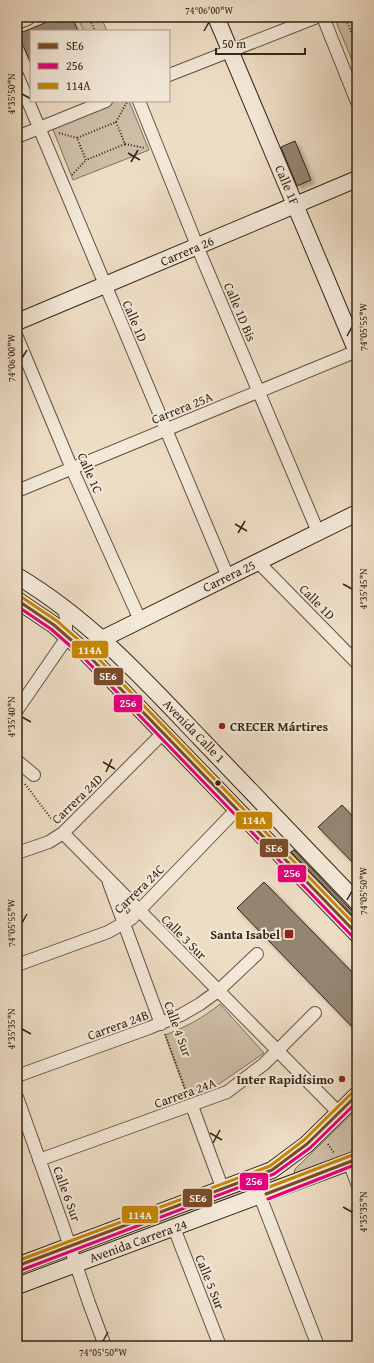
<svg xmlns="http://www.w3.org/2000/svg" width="374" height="1363" font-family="'Gentium Book Plus',serif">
<defs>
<filter id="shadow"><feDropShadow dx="3.5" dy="3.5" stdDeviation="2" flood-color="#0004"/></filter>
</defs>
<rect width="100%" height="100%" fill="#eeddc5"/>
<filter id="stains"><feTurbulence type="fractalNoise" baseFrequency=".005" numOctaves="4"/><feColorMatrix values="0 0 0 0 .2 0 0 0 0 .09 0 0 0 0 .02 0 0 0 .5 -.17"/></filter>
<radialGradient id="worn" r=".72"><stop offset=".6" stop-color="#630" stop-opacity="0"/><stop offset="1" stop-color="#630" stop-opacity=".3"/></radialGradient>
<path fill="#cebea7" stroke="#80725e" d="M90,17h11l6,14h-23l-5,-10z
M334,17h23v55z
M115,101h14l20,49 -76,30 -21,-53z
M220,1004l44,49 -45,31 -31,14 -23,-63c21,-8 38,-17 55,-31z
M357,1109v42l-63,23 1,-5z"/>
<path fill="#948571" stroke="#322516" filter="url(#shadow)" d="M59,17h13l6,14h-47v33l-13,-30z
M295,141l16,39 -14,6 -16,-39z
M342,805l15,16v46l-39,-40z
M294,850l56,59 7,2v9l-66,-68z
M264,882l93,95v55l-120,-124z"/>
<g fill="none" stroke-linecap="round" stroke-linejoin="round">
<g stroke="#615342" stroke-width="14">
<path id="street" d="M323,17l34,85
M17,75l211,502
M169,75l148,-58
M139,101l61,152 118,279
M17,137l89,-36
M17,337l55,132 68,151
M17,491l340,-140
M258,562l99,101
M17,710l49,-71v-21l-3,-12
M17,761l17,14
M63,833l276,280
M17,853l32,-11 14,-9 100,-100
M109,883l52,141
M17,965l91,-33 23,-13 106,-110
M17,1076l132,-48 32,-13 19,-11 18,-13 39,-37
M17,1097l46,129 26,77 16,43
M192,1106l31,84
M39,1160l188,-68 37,-28 51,-51
M349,1162l8,21
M260,1196l58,150
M174,1228l46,118"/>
</g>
<g stroke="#322516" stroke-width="18">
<path id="secondary" d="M216,17l141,335
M17,21l10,-4
M17,322l340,-143
M17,576c71,42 127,103 183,162 52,55 105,109 157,164
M17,600l37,25 33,29 270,280
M102,639l255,-126
M17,1266l255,-96 35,-26 50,-49
M17,1286l340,-127"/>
</g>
<path stroke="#322516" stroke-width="2" stroke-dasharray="1 2" stroke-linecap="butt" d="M89,17l6,14
M345,17l12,29
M116,122l9,22 -39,16 -9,-22 39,-16 11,-20
M59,133l18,5
M125,144l20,4
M72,175l14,-15
M25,784l31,41
M165,1034l22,60
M353,1116l4,8
M328,1144l6,9"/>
<use href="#street" stroke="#f4e9d9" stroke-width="12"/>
<use href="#secondary" stroke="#f4e9d9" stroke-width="16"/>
<g stroke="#f4e9d9" stroke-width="6">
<path id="bus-1" d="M17,600l37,25 33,29 270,280
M266,1194l91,-35
M17,1266l255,-96 35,-26 50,-49"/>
</g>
<g stroke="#f4e9d9" stroke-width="6">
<path id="bus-2" d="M17,606l34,23 33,29 269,279
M268,1199l89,-35
M19,1271l255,-97 36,-26 47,-46"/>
</g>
<g stroke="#f4e9d9" stroke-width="6">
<path id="bus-3" d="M20,596l37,25 34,30 266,276
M264,1189l91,-35
M17,1261l253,-95 34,-26 50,-49"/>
</g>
<use href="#bus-1" stroke="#7a4b2a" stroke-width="3"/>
<use href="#bus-2" stroke="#e5007d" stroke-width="3"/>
<use href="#bus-3" stroke="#c68606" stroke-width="3"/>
</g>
<path fill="none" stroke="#322516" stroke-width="1.5" d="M204,31l5,-9M22,94l9,5M128,153l12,7M131,162l7,-12M347,336l5,-9M22,358l5,-8M235,524l12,7M238,533l7,-12M343,584l9,5M22,717l9,5M103,762l12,7M106,772l6,-13M347,900l5,-9M22,923l5,-9M22,1029l9,5M210,1133l12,7M213,1143l7,-13M343,1207l9,5M103,1341l5,-9"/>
<g fill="#8f2418" stroke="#f4e9d9" stroke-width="1.5">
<circle cx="222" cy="726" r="4"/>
<rect x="284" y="929" width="10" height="10" rx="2"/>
<circle cx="342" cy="1079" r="4"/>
</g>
<circle fill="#322516" stroke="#f4e9d9" stroke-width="1.5" cx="218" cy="783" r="3.5"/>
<g text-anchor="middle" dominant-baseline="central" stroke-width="4" stroke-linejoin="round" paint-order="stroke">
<g font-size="13" fill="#322516" stroke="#f4e9d9">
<text transform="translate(287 185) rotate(67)">Calle 1F</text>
<text transform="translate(187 251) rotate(-23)">Carrera 26</text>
<text transform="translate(240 312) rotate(67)">Calle 1D Bis</text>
<text transform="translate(135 321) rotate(67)">Calle 1D</text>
<text transform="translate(182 408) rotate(-22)">Carrera 25A</text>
<text transform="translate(90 473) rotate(66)">Calle 1C</text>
<text transform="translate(229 576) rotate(-26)">Carrera 25</text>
<text transform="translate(317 602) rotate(45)">Calle 1D</text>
<text transform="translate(194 731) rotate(46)">Avenida Calle 1</text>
<text transform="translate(77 799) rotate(-44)">Carrera 24D</text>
<text transform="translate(139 889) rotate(-44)">Carrera 24C</text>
<text transform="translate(184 937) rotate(45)">Calle 3 Sur</text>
<text transform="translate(118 1025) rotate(-20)">Carrera 24B</text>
<text transform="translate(178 1029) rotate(70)">Calle 4 Sur</text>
<text transform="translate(185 1093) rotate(-20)">Carrera 24A</text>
<text transform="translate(67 1194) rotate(70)">Calle 6 Sur</text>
<text transform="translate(138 1241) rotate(-20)">Avenida Carrera 24</text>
<text transform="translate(210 1282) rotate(68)">Calle 5 Sur</text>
</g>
<g font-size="13" font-weight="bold" fill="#322516" stroke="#f4e9d9" text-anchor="end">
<text x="230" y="726" text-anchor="start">CRECER Mártires</text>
<text x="280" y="934">Santa Isabel</text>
<text x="334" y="1079">Inter Rapidísimo</text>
</g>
</g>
<g stroke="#f4e9d9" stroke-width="1.5">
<rect x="71" y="640" width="38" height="19" rx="4" fill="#c68606"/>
<rect x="93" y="667" width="31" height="19" rx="4" fill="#7a4b2a"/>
<rect x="113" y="694" width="30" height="19" rx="4" fill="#e5007d"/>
<rect x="235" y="811" width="38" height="19" rx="4" fill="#c68606"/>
<rect x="259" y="838" width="30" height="20" rx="4" fill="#7a4b2a"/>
<rect x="277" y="864" width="30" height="19" rx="4" fill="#e5007d"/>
<rect x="239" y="1172" width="30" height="19" rx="4" fill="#e5007d"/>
<rect x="182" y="1188" width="31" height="20" rx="4" fill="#7a4b2a"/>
<rect x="121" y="1205" width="38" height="19" rx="4" fill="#c68606"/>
</g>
<g font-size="11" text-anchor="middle" font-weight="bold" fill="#fff">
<text x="90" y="654">114A</text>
<text x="108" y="680">SE6</text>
<text x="128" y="707">256</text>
<text x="254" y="824">114A</text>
<text x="274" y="852">SE6</text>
<text x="292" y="877">256</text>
<text x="254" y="1185">256</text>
<text x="198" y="1202">SE6</text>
<text x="140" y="1219">114A</text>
</g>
<rect width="374" height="1363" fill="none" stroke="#eeddc5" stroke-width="44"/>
<rect x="30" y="30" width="140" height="72" fill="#f4e9d9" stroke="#a69b8b"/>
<rect x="38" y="43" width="20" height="6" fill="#7a4b2a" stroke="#a69b8b"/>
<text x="66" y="50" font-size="12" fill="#322516">SE6</text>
<rect x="38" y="63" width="20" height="6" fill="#e5007d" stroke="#a69b8b"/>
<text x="66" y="70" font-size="12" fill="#322516">256</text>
<rect x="38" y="83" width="20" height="6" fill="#c68606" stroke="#a69b8b"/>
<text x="66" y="90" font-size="12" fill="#322516">114A</text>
<path d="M216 48v6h89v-6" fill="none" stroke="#322516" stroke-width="2"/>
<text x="222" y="48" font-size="12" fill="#322516" stroke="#f4e9d9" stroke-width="3" paint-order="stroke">50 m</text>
<rect x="22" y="22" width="330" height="1319" fill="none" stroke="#322516" stroke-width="1.5"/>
<g font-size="10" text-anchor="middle" fill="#322516">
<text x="209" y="14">74°06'00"W</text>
<text transform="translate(11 94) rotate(-90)" y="4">4°35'50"N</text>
<text transform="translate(363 327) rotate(-90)" y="4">74°05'55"W</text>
<text transform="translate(11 358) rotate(-90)" y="4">74°06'00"W</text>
<text transform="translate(363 589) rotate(-90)" y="4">4°35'45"N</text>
<text transform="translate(11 717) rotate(-90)" y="4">4°35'40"N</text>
<text transform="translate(363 891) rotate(-90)" y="4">74°05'50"W</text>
<text transform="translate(11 923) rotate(-90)" y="4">74°05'55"W</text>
<text transform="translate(11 1029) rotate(-90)" y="4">4°35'35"N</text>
<text transform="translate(363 1212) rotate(-90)" y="4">4°35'35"N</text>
<text x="103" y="1356">74°05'50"W</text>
</g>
<rect width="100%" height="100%" filter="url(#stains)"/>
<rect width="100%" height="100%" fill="url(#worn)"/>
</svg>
